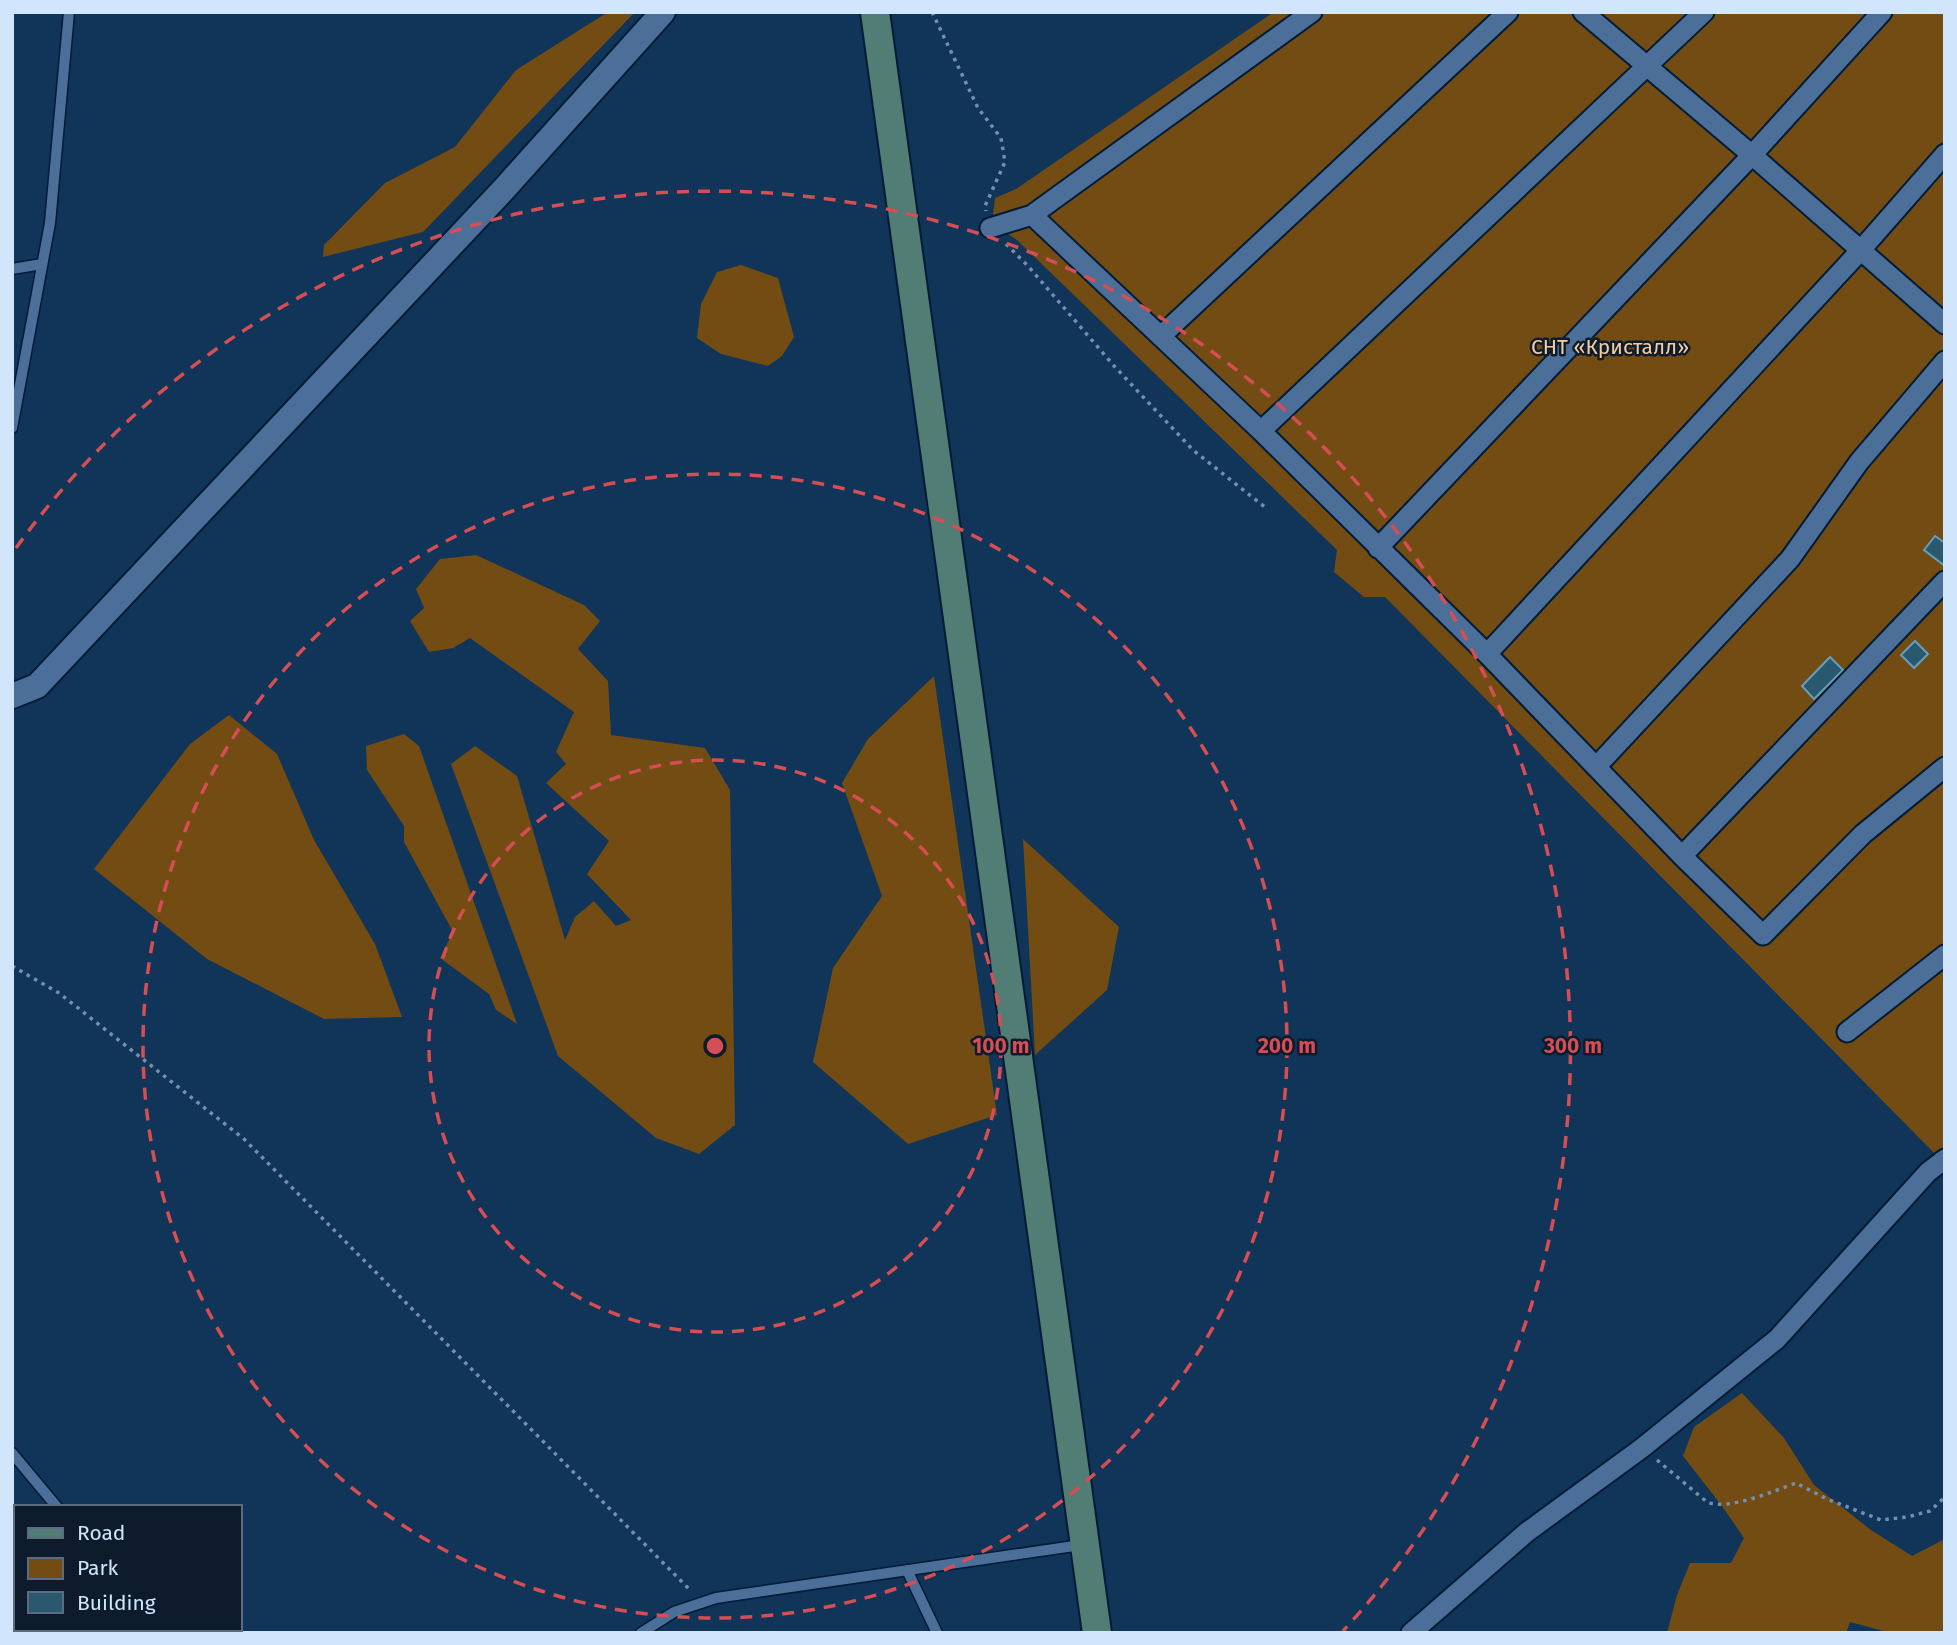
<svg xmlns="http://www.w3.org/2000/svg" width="1957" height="1645" font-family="'Fira Sans',sans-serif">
<rect width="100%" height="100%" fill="#113459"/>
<path fill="#153d68" d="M12,1525l4,4v100h87l3,4h-94z"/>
<path fill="#724c13" d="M608,12h27l-212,220 -100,25 1,-12 61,-62 70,-36 61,-77z
M1274,12h671v1152l-560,-567h-21l-30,-25 3,-22 -320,-310 -25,-17 3,-25 21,-9z
M741,265l37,13 16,59 -12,19 -14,10 -47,-12 -24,-16 4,-34 16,-32z
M476,555l108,50 16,16 -22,28 30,32 3,54 94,13 25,42 5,335 -36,29 -43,-16 -98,-82 -107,-292 24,-18 42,30 48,164 10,-23 19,-16 22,25 15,-6 -44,-46 22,-33 -63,-58 20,-19 -10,-12 18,-40 -104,-74 -17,10 -24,4 -19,-31 14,-13 -8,-19 24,-30z
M934,676l63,439 -89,29 -95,-82 20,-94 49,-72 -40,-113 26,-44z
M229,715l48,39 37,86 61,104 27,73 -78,2 -117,-60 -113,-90 96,-125z
M404,734l15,12 98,278 -21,-14 -7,-16 -49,-36 13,-26 -49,-90v-16l-37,-56 -1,-24z
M1023,839l96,88 -12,63 -72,65z
M1742,1393l42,45 30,47 57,45 41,26 33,-17v93l-54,1 -41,-11 -4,11h-179l10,-38 13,-32h41l13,-25 -22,-32 -39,-50 11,-29z"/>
<path fill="#2a586f" stroke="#649fbf" stroke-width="2" d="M1935,536l10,7v23l-21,-16z
M1915,641l13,13 -14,14 -13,-13z
M1830,657l13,13 -29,29 -12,-13z"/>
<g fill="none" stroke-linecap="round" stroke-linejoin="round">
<g stroke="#021b36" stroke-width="13">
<path id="service" d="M12,269l30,-5
M12,428l38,-205 19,-211
M12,1453l45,54
M907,1570l30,63
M157,1629l3,4
M641,1633l33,-21 42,-14 365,-53"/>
</g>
<g stroke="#021b36" stroke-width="23">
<path id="minor" d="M1583,12l169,143 193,169
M1032,215l229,216 226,223 195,202 81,79 100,-101 82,-67
M990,228l42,-13 280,-203
M1161,336l347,-324
M1261,431l443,-419
M1378,548l374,-393 130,-143
M1487,654l373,-403 85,-97
M1596,767l194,-208 69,-97 86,-101
M1682,856l263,-275
M1847,1032l98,-77
M1411,1633l116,-101 115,-84 135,-109 151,-167 17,-13"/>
</g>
<g stroke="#021b36" stroke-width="28">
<path id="tertiary" d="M12,696l25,-10 467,-497 159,-177"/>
</g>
<g stroke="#021b36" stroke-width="32">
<path id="secondary" d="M875,12l222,1621"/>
</g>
<path stroke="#748fae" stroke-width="3.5" stroke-dasharray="3.5 5" stroke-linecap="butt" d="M932,12l46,96 23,30 4,24 -20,44 1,5
M1006,244l22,22 87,101 78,83 73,58
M12,966l47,27 185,146 447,452
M1657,1460l50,42c22,9 66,-11 89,-19l31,16 54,21 26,-3 23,-6 15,-14"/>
<use href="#service" stroke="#4b6f98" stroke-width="10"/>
<use href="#minor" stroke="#4b6f98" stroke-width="19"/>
<use href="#tertiary" stroke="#4b6f98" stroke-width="24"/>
<use href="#secondary" stroke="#517d74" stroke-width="28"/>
</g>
<g fill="none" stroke="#d54e53" stroke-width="3.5" stroke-dasharray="12 9">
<circle cx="715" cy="1046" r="286"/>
<circle cx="715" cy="1046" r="572"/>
<path d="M16 548A858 858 0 1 1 1343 1631"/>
</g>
<g text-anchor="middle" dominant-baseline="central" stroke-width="5" stroke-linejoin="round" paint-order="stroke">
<g font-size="21" fill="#f3cd9e" stroke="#0d1b2c">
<text x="1610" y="347">СНТ «Кристалл»</text>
</g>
</g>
<circle cx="715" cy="1046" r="10" fill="#d54e53" stroke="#0d1b2c" stroke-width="3.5"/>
<g font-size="21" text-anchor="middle" font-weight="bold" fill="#d54e53" stroke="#0d1b2c" stroke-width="5" stroke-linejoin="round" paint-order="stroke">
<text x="1001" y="1053">100 m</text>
<text x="1287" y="1053">200 m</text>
<text x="1573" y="1053">300 m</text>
</g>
<rect width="1957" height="1645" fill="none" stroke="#d1e5fd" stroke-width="28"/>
<rect x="14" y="1505" width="228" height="126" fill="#0d1b2c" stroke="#5b6c80" stroke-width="2"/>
<rect x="28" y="1528" width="35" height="10" fill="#517d74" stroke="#5b6c80" stroke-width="2"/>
<text x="77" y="1540" font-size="21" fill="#d1e5fd">Road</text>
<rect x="28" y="1558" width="35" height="21" fill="#724c13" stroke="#5b6c80" stroke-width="2"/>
<text x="77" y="1575" font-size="21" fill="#d1e5fd">Park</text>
<rect x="28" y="1592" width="35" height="21" fill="#2a586f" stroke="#5b6c80" stroke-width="2"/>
<text x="77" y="1610" font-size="21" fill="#d1e5fd">Building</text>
</svg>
